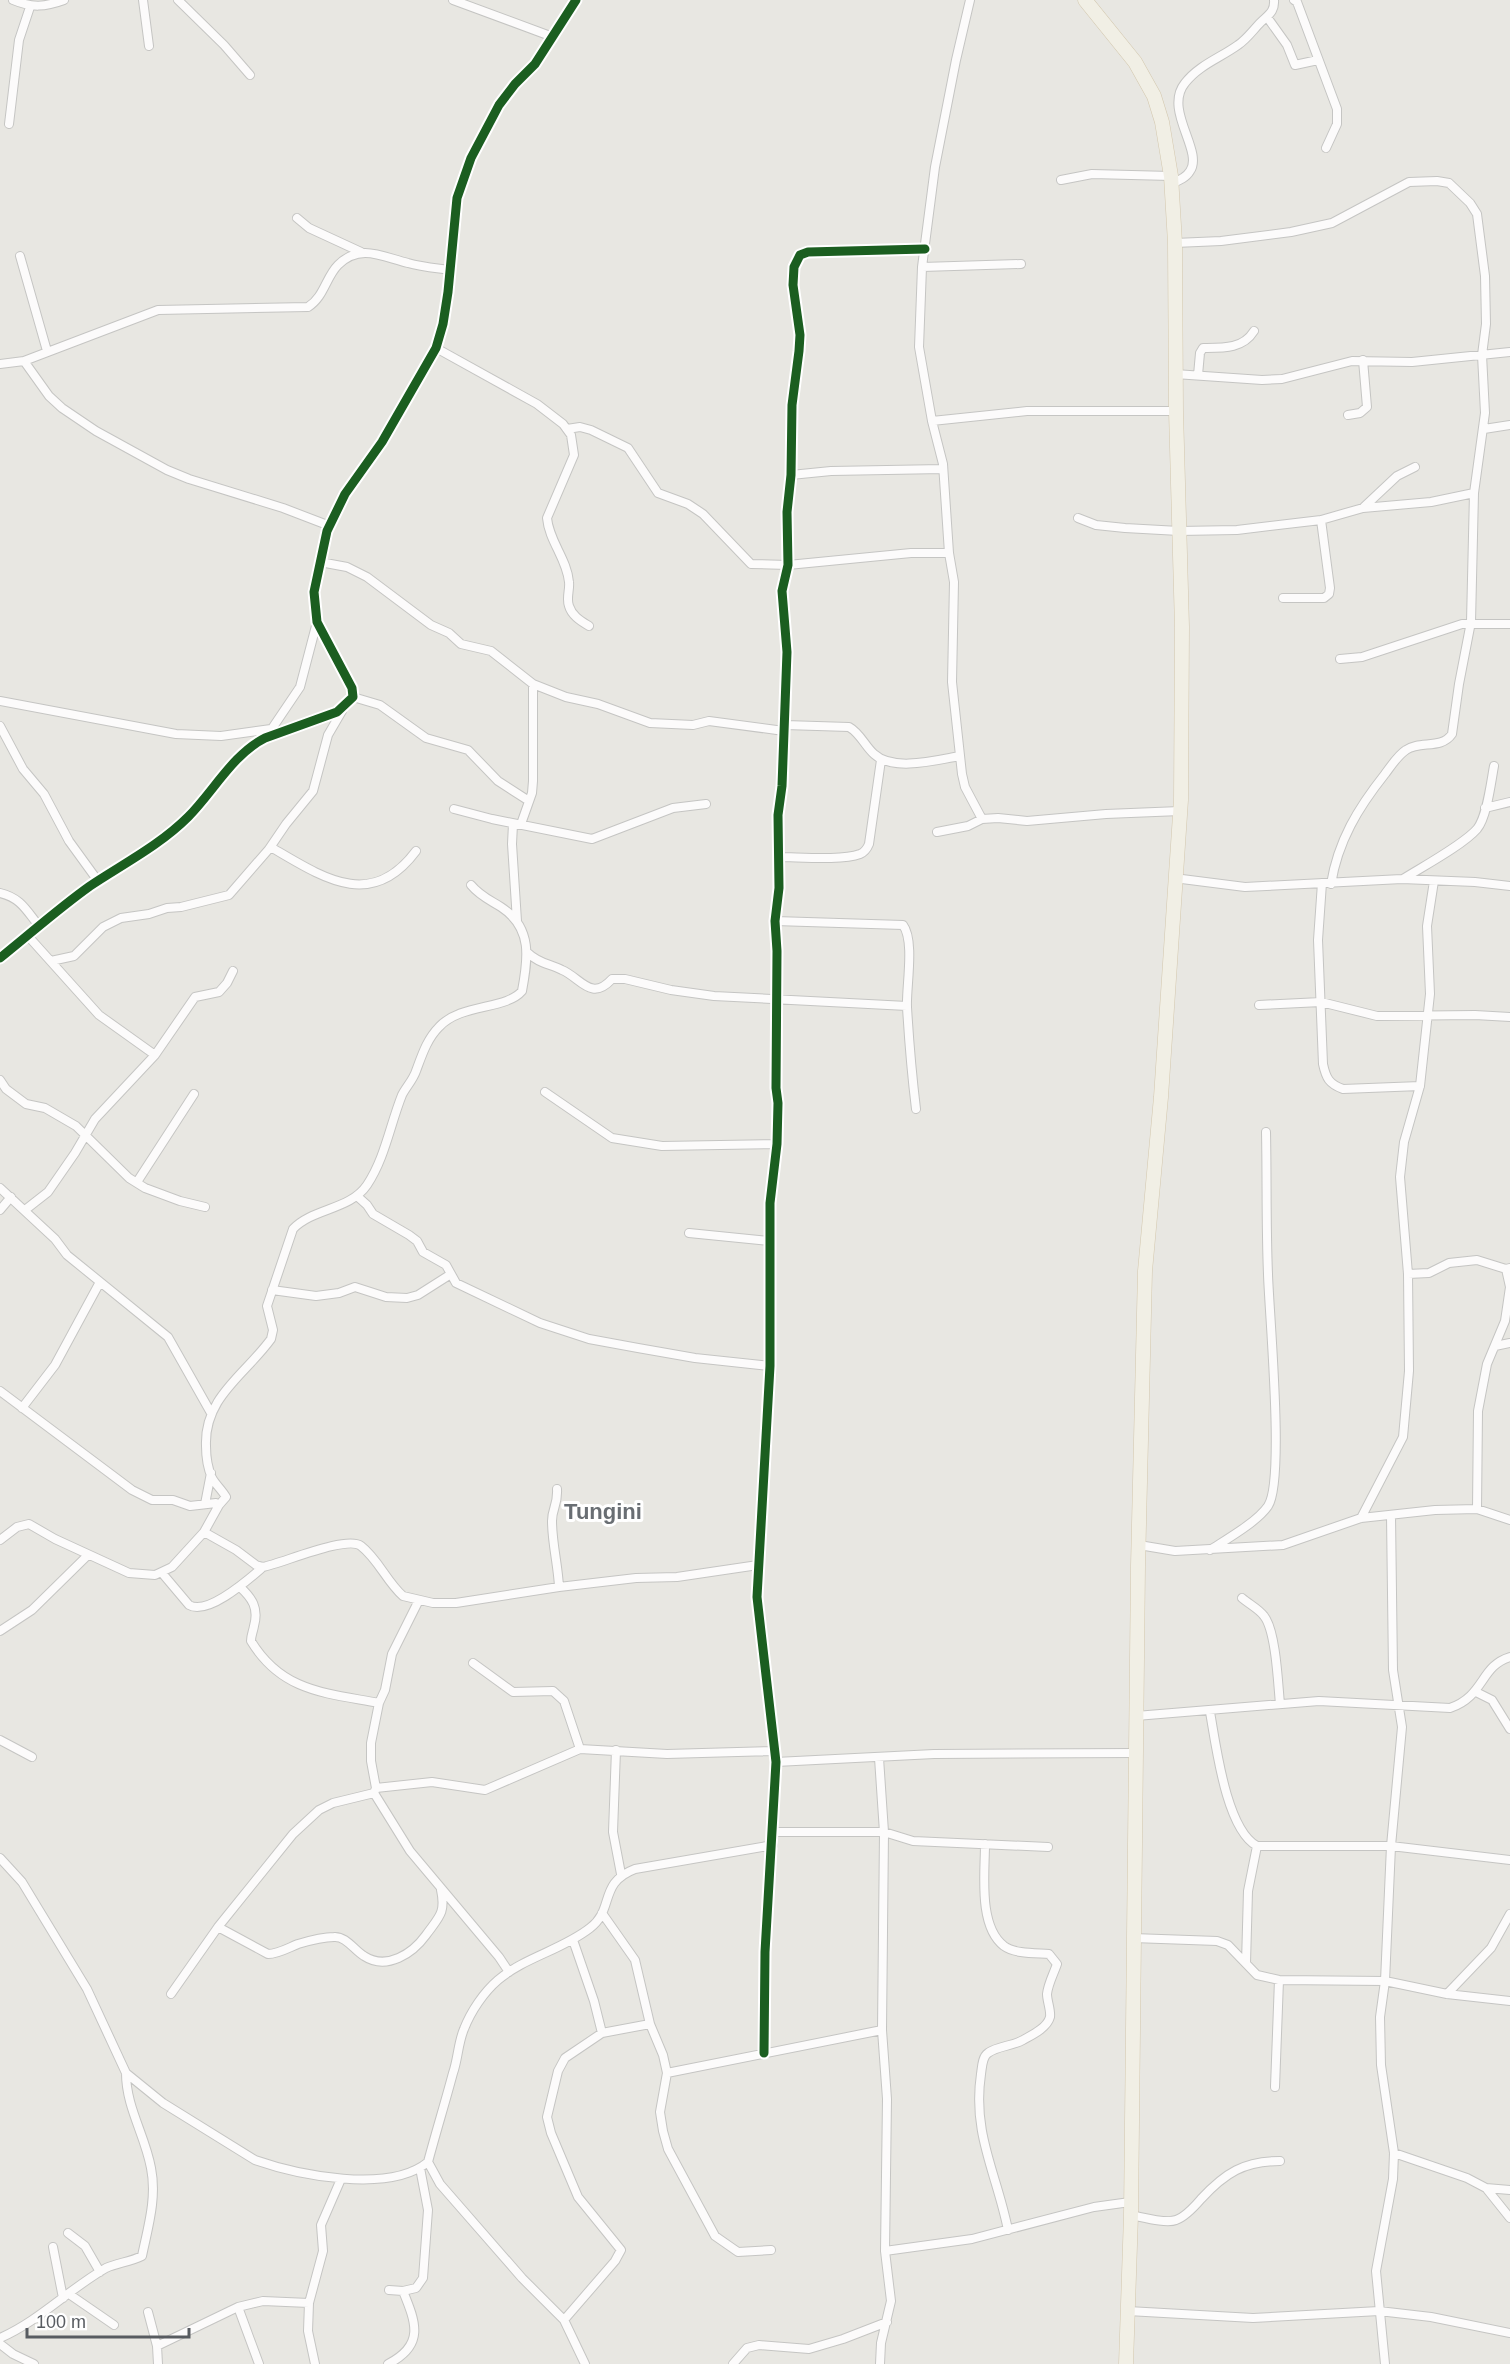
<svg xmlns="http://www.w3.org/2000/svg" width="1510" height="2364" font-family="Arial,sans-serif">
<rect width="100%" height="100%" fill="#e8e7e2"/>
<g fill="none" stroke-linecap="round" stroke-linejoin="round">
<g stroke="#c5c5c3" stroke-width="10">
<path id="street" d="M13,0c19,8 32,7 51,0
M143,0l6,46
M178,0l46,45 26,30
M453,0l100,37
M970,0l-14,60 -21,107 -13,100 -3,80 13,74 11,43 6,89 5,29 -2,100 10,92 3,13 17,32
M1294,0l3,2 40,107v15l-11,24
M1267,17l20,28 8,20 23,-5
M9,124l10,-84 11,-33
M1061,180l31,-6 79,2
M1171,184c7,-3 15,-6 19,-13 14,-20 -27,-61 -5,-88 14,-18 35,-25 53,-38 9,-6 15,-15 23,-23 7,-7 14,-10 13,-22
M297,218l12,10 52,24
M1175,243l46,-2 70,-9 41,-9 77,-41 28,-1 12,2 21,20 7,11 8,62 1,48 -4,31 3,58 -11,80 -3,129 -12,62 -7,50c-11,16 -32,6 -46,16 -8,5 -15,16 -21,24 -27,34 -47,67 -54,110
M20,256l27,95
M922,267l99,-3
M436,348l101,56 26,20 8,11 3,20 -27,63c2,23 20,41 22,64 1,8 -3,16 0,24 3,10 12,15 20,20
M24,361l25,35 13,12 34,23 71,39 22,9 94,29 47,18
M0,364l24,-3 134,-51 150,-3c16,-10 18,-30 30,-42 22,-22 45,-8 70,-2 14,4 28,5 42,7
M1175,374l87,6 20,-1 70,-18 60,1 98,-10
M1198,375l2,-22 3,-5c20,0 40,1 51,-17
M1348,415l12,-2 7,-6 -4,-47
M932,421l95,-10h149
M567,429l13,-2 11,3 37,18 30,45 30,11 15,10 48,50 37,1 123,-12h38
M1484,429l26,-4
M791,475l40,-4 112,-2
M1364,507l33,-31 18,-9
M1078,518l18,7 29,3 54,3 58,-1 84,-10 42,-12 68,-6 43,-9
M320,562l27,5 20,10 64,48 18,8 12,11 30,7 42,33 33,13 32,7 52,19 43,2 16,-4 75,10
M1283,598h41l5,-4 1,-6 -9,-68
M1340,659l22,-2 100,-33h48
M353,697l27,8 46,33 42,12 30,31 31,20
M0,701l176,33 45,2 50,-7
M785,725l64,2c11,6 16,19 25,27 19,18 63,6 86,2
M0,726l23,43 21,25 25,47 29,40
M269,733l31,-46 17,-65
M1485,808l25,-6
M454,809l38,10 100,20 81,-31 33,-4
M513,824l-1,20 5,77
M521,824l11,-31 1,-12v-97
M937,832l31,-6 14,-7 16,-1 29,3 79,-7 74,-3
M269,849l17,-25 27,-33 15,-56 14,-24
M779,857c20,0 62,4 81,-3 5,-2 7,-5 9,-10l12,-84
M1174,878l71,9 157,-8 73,3 35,4
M1403,879c19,-12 60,-34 74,-50 10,-12 14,-47 17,-63
M1322,883l-4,57 5,124c3,14 6,20 20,25l77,-3
M0,893c21,5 26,17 39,33
M775,921l128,4c12,16 3,62 4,82 2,34 5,69 9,102
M28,936l71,79 56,40
M528,953c10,10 22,11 34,17 19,8 29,32 50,9h13l46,11 43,6 193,10
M0,958c30,-24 59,-50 90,-72 33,-22 70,-41 98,-69 25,-25 45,-63 77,-79l72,-26 16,-15 -1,-9 -35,-66 -3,-30 13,-61 18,-37 37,-52 54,-94 7,-24 5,-32 9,-94 14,-40 28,-53 16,-21 20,-20 41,-64
M51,961l23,-5 29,-29 18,-9 28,-4 18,-6 14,-1 48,-12 40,-46h5c51,30 98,61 142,2
M1259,1005l62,-3 56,14 98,-1 35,2
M0,1080l6,9 20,15 19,4 31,18 53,52 16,10 35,13 25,6
M545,1092l67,46 50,8 115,-2
M137,1182l57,-88
M0,1188l55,51 12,16 101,82 43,76
M357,1196l10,9 6,9 36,21 8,6 6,11 23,13 10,18 84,40 49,16 49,9 57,10 75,8
M0,1210l11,-13
M25,1210l23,-18 27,-39 20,-34 60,-64 40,-58 24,-5 8,-9 6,-12
M689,1233l81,8
M1408,1274l21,-1 20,-10 28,-3 29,9 4,-1
M272,1290l44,6 23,-3 16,-6 31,10 21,1 11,-3 33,-21
M1495,1346l15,-3
M0,1391l132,99 20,10h21l17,6 26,-3 3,2 -15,27 -32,35 -17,8 -26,-2 -74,-34 -26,-15 -12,3 -17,13
M22,1408l33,-43 45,-83
M557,1489c1,16 -5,19 -5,32 0,22 6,44 7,66
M205,1504l6,-31
M219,1505l7,-8c-4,-7 -10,-12 -14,-19 -4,-9 -6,-22 -6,-32 -2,-49 39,-71 65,-107l2,-9 -6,-24 26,-77c20,-21 57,-19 74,-44 18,-27 23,-60 35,-90 4,-8 11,-15 14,-24 6,-16 11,-32 23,-44 22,-24 67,-17 83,-36 6,-32 11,-63 -21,-84 -11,-7 -21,-11 -30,-22
M1477,1509l1,-98 9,-47 18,-43 5,-34 -4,-18
M1361,1518l42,-81 6,-66 -1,-97 -8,-97 4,-35 16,-56 10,-92 -3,-68 7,-45
M204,1532l32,18 20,15 7,2c20,-4 84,-32 98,-21 17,13 26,36 42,50l30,7h23l103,-16 77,-9 41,-1 81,-12
M1139,1545l36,6 108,-6 78,-27 74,-8 42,-1 33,11
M1210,1550c17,-11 47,-28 58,-44 17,-25 1,-193 0,-232 -2,-47 -1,-95 -2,-142
M162,1573l27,32c19,11 60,-26 74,-38
M240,1587c12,11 19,21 14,39 -1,6 -3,9 -3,15 31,51 75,52 128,62
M1242,1598c7,6 17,11 22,18 12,15 14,68 16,88
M0,1631l32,-21 56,-55
M473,1663l40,29 40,-1 11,10 16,48
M1476,1692l16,8 18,29
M1210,1712c6,33 16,117 47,134h134l119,14
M1136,1716l183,-15 131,7c35,-12 30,-42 60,-51
M0,1740l32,17
M616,1750l-3,82 8,42
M879,1758l5,74 -2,198 5,69 -2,152 6,50 -10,42 -1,21
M776,1762l158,-8 202,-1
M376,1788l56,-6 53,8 95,-41 87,5 108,-3
M374,1793l36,58 89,106 10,15
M772,1832h112l29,9 135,6
M985,1844c0,29 -7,82 19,102 11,8 32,7 45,8l8,10c-3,9 -9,20 -10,30 0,7 4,16 3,23 -3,11 -18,18 -27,23 -10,6 -26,6 -35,13 -6,4 -6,15 -7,21 -9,60 16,100 27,156
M0,1858l22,24 65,107 39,84 37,30 92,57c43,15 134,34 173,2 8,-30 17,-59 25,-89 5,-14 5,-30 11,-44 7,-18 20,-37 34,-49 27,-23 64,-30 92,-52 25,-19 8,-45 45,-59l138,-24
M602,1913l33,47 15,64 13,31 4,18 -7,39 3,19 5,18 47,87 23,16 33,-2
M218,1927l50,27c10,0 20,-6 30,-10 10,-3 25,-7 36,-7 12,-1 20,13 30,19 23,15 49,-3 62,-21 13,-18 20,-22 15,-45
M1133,1938l84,3 11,4 29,30 22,5 106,1 62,13 63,7
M573,1940l21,61 8,32
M1246,1963l2,-72 9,-45
M171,1994l47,-67 75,-93 26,-24 14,-7 41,-10 2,-5 -5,-27v-18l8,-40 6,-13 7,-36 27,-54
M1447,1994l44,-46 19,-34
M764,2053l1,-101 11,-190 -19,-165 13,-231v-163l7,-59 1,-41 -2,-15 1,-137 -2,-30 4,-33 -1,-73 4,-29 5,-134 -5,-61 6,-26 -1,-53 4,-37 1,-70 7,-54 1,-16 -7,-50 1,-18 6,-12 8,-3 117,-3
M667,2073l215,-43
M1275,2087l4,-107
M1394,2153l73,25 19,10 24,2
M428,2162l12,22 82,94 42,42 21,44
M1486,2188l24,30
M1131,2215c11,2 35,9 45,5 9,-3 19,-14 25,-21 24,-26 43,-38 79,-38
M68,2233l17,13 15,26
M53,2247l10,51
M885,2251l87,-12 122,-32 36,-5
M389,2290l14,1 13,-3 7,-10 5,-68 -8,-42
M69,2294l45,31
M238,2307l21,57
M1128,2311l125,7 126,-7 52,6 79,16
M148,2312l9,34
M564,2320l51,-59 6,-11 -43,-53 -27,-64 -4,-16 11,-46 7,-13 37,-25 48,-9
M0,2338c39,-17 69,-49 106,-70 11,-5 24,-6 36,-12 6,-29 15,-58 9,-88 -6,-33 -25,-61 -25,-95
M0,2344l13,10 21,10
M158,2364l-1,-18 81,-39 25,-6 46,2
M315,2364l-7,-33 1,-28 14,-52 -2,-26 20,-46
M388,2364c37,-19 28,-41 15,-73
M733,2364l14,-16 12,-3 50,4 34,-10 44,-17
M1385,2364l-9,-93 17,-92 1,-26 -13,-88 -1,-48 5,-36 6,-135 11,-119 -9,-57 -2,-154"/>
</g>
<g stroke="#d3c7ad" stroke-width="15">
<path id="primary" d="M1085,0l50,62 19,34 8,26 9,54 4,67 1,168 6,216 -1,173 -20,297 -16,174 -7,295 -7,649 -5,149"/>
</g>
<use href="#street" stroke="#fcfbfb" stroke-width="8"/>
<use href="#primary" stroke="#f1efe5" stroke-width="14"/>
<g stroke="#fff" stroke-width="13">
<path id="cycleway" d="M0,958c30,-24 59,-50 90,-72 33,-22 70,-41 98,-69 25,-25 45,-63 77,-79l72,-26 16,-15 -1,-9 -35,-66 -3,-30 13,-61 18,-37 37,-52 54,-94 7,-24 5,-32 9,-94 14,-40 28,-53 16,-21 20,-20 41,-64
M764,2053l1,-101 11,-190 -19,-165 13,-231v-163l7,-59 1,-41 -2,-15 1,-137 -2,-30 4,-33 -1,-73 4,-29 5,-134 -5,-61 6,-26 -1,-53 4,-37 1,-70 7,-54 1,-16 -7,-50 1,-18 6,-12 8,-3 117,-3"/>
</g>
<use href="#cycleway" stroke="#1b5e20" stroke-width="9"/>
</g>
<g text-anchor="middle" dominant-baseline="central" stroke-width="6" stroke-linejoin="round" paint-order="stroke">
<g font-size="22" font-weight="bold" fill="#696e73" stroke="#fff">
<text x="603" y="1511">Tungini</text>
</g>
</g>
<path d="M27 2328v9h162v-9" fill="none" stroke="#585c61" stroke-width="3"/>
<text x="36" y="2328" font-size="18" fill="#585c61" stroke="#ffffff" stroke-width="4.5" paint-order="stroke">100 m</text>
</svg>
